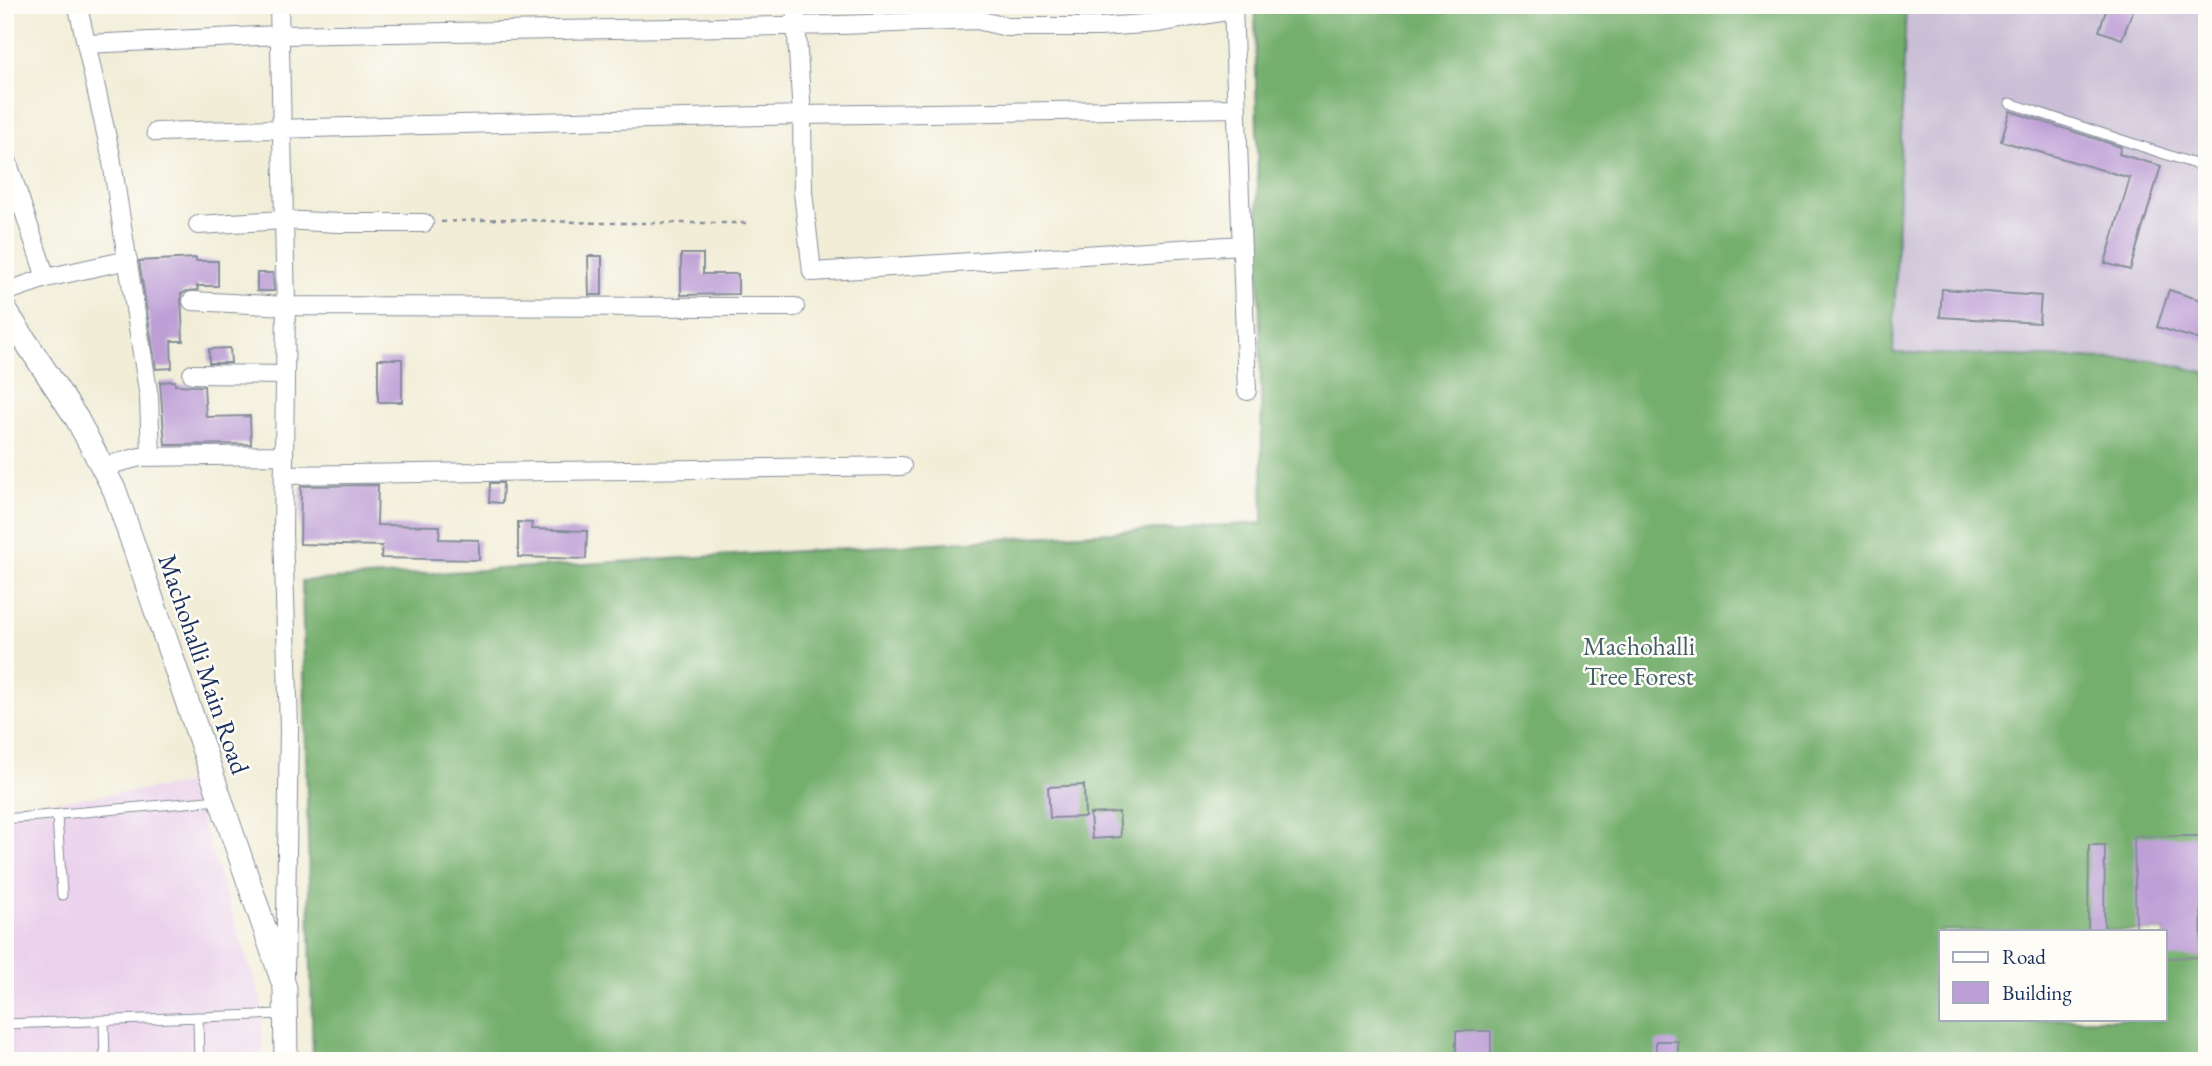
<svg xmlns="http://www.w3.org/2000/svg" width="2212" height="1066" font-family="'EB Garamond',serif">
<rect width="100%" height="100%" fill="#fdfcf7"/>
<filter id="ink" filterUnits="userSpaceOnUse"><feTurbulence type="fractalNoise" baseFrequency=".0143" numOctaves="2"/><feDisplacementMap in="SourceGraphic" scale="14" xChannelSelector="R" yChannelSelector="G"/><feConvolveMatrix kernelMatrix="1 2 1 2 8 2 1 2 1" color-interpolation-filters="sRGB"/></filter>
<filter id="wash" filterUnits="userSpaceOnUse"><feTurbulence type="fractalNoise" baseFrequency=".00686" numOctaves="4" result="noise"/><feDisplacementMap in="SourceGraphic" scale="28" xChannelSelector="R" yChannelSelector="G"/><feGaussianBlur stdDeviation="1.57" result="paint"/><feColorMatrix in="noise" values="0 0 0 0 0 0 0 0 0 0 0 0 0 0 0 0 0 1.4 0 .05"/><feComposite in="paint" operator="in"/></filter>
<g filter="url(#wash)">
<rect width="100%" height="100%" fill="#f1edd7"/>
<path fill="#ead1ec" d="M189,784l73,219 1,58h-258v-253z"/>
<path fill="#cabfd6" d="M1907,5h300v368l-54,-13 -260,-6z"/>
<path fill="#75af6d" stroke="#486f66" stroke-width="2" fill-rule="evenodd" d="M1255,5h651l-13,348 260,7 54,13v688h-1894l-11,-480 961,-58zM1941,931h224v88h-224z"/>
<g id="blocks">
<path fill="#bd9fd6" d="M2108,5h27l-13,34 -23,-8z
M2010,111l111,36 -2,7 42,12 -31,104 -25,-7 25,-85 -129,-37z
M681,254h22v20h35v20l-57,1z
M588,256h14v39h-13z
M196,258v3h22v25h-21l1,4 -11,1 -6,3 2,47h-12l1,27 -16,1 -17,-108z
M257,273h16l1,18h-17z
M1942,289l99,7 -2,27 -99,-6z
M2169,290l38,12v40l-50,-15z
M230,348l1,15h-22v-14z
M378,359h24v43h-24z
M175,381v4l29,1 2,31 44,-1 1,28 -86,1 -5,-63z
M490,483h13l-1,20 -13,-1z
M378,485l-1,40 63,1 -1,13 40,1v20l-98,-2 1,-12 -82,-2 1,-58z
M518,522l14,1 -1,6 56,2 -1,28 -68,-2z
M1084,785l1,32 -35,1 -2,-31z
M1119,812l2,25 -29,2 -2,-25z
M2134,836h66l2,121 -37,1v-27h-29z
M2089,845h16l-1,86h-16z
M1456,1031h35v30h-35z
M1656,1041h22v20h-22z"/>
</g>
</g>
<g filter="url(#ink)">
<use href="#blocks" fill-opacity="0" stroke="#868e9a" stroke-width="2"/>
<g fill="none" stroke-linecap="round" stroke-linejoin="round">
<g stroke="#868e9a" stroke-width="11">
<path id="service" d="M2010,103l197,65
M57,815l5,80
M5,819l214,-19
M198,1017l1,44
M104,1020l1,41
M5,1024l278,-10"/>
</g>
<g stroke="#868e9a" stroke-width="20">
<path id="minor" d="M279,5l7,301 -3,226 6,197 -4,246
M795,5l7,110 1,77 9,80 430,-27
M1233,5l14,386
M78,7l33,149 38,241 2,60
M86,44l194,-9 560,-10 137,-5 30,7h93l58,-4 75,-13
M156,132l646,-17 435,-7
M5,154l41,124
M198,225l85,-5 55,3h86
M5,292l41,-14 82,-18
M192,301l94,5 509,1
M192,374l93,1
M102,467l38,-10 144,-2
M284,475l618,-9"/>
</g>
<g stroke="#868e9a" stroke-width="25">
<path id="tertiary" d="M5,310l72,109 38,72 170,497 1,73"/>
</g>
<path stroke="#868e9a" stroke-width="2.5" stroke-dasharray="5 5" stroke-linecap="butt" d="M441,222l60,-3 99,4h147"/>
<use href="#service" stroke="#fff" stroke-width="9"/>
<use href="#minor" stroke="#fff" stroke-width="18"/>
<use href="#tertiary" stroke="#fff" stroke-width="23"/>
</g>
</g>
<g text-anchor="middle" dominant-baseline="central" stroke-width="5" stroke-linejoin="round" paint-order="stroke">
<g font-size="26" fill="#3f5e68" stroke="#fdfcf7">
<text x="1639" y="646">Machohalli<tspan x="1639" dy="30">Tree Forest</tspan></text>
</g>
<g font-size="26" fill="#1b2f5e" stroke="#fdfcf7">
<text transform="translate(204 664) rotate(71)">Machohalli Main Road</text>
</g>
</g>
<rect width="2212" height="1066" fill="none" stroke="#fdfcf7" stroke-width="28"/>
<rect x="1939" y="930" width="228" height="91" fill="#fdfcf7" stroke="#a3aaba" stroke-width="2"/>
<rect x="1953" y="952" width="35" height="10" fill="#ffffff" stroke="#a3aaba" stroke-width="2"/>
<text x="2002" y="964" font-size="21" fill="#1b2f5e">Road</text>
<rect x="1953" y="982" width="35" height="21" fill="#bd9fd6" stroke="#a3aaba" stroke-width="2"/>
<text x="2002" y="1000" font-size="21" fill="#1b2f5e">Building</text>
</svg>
